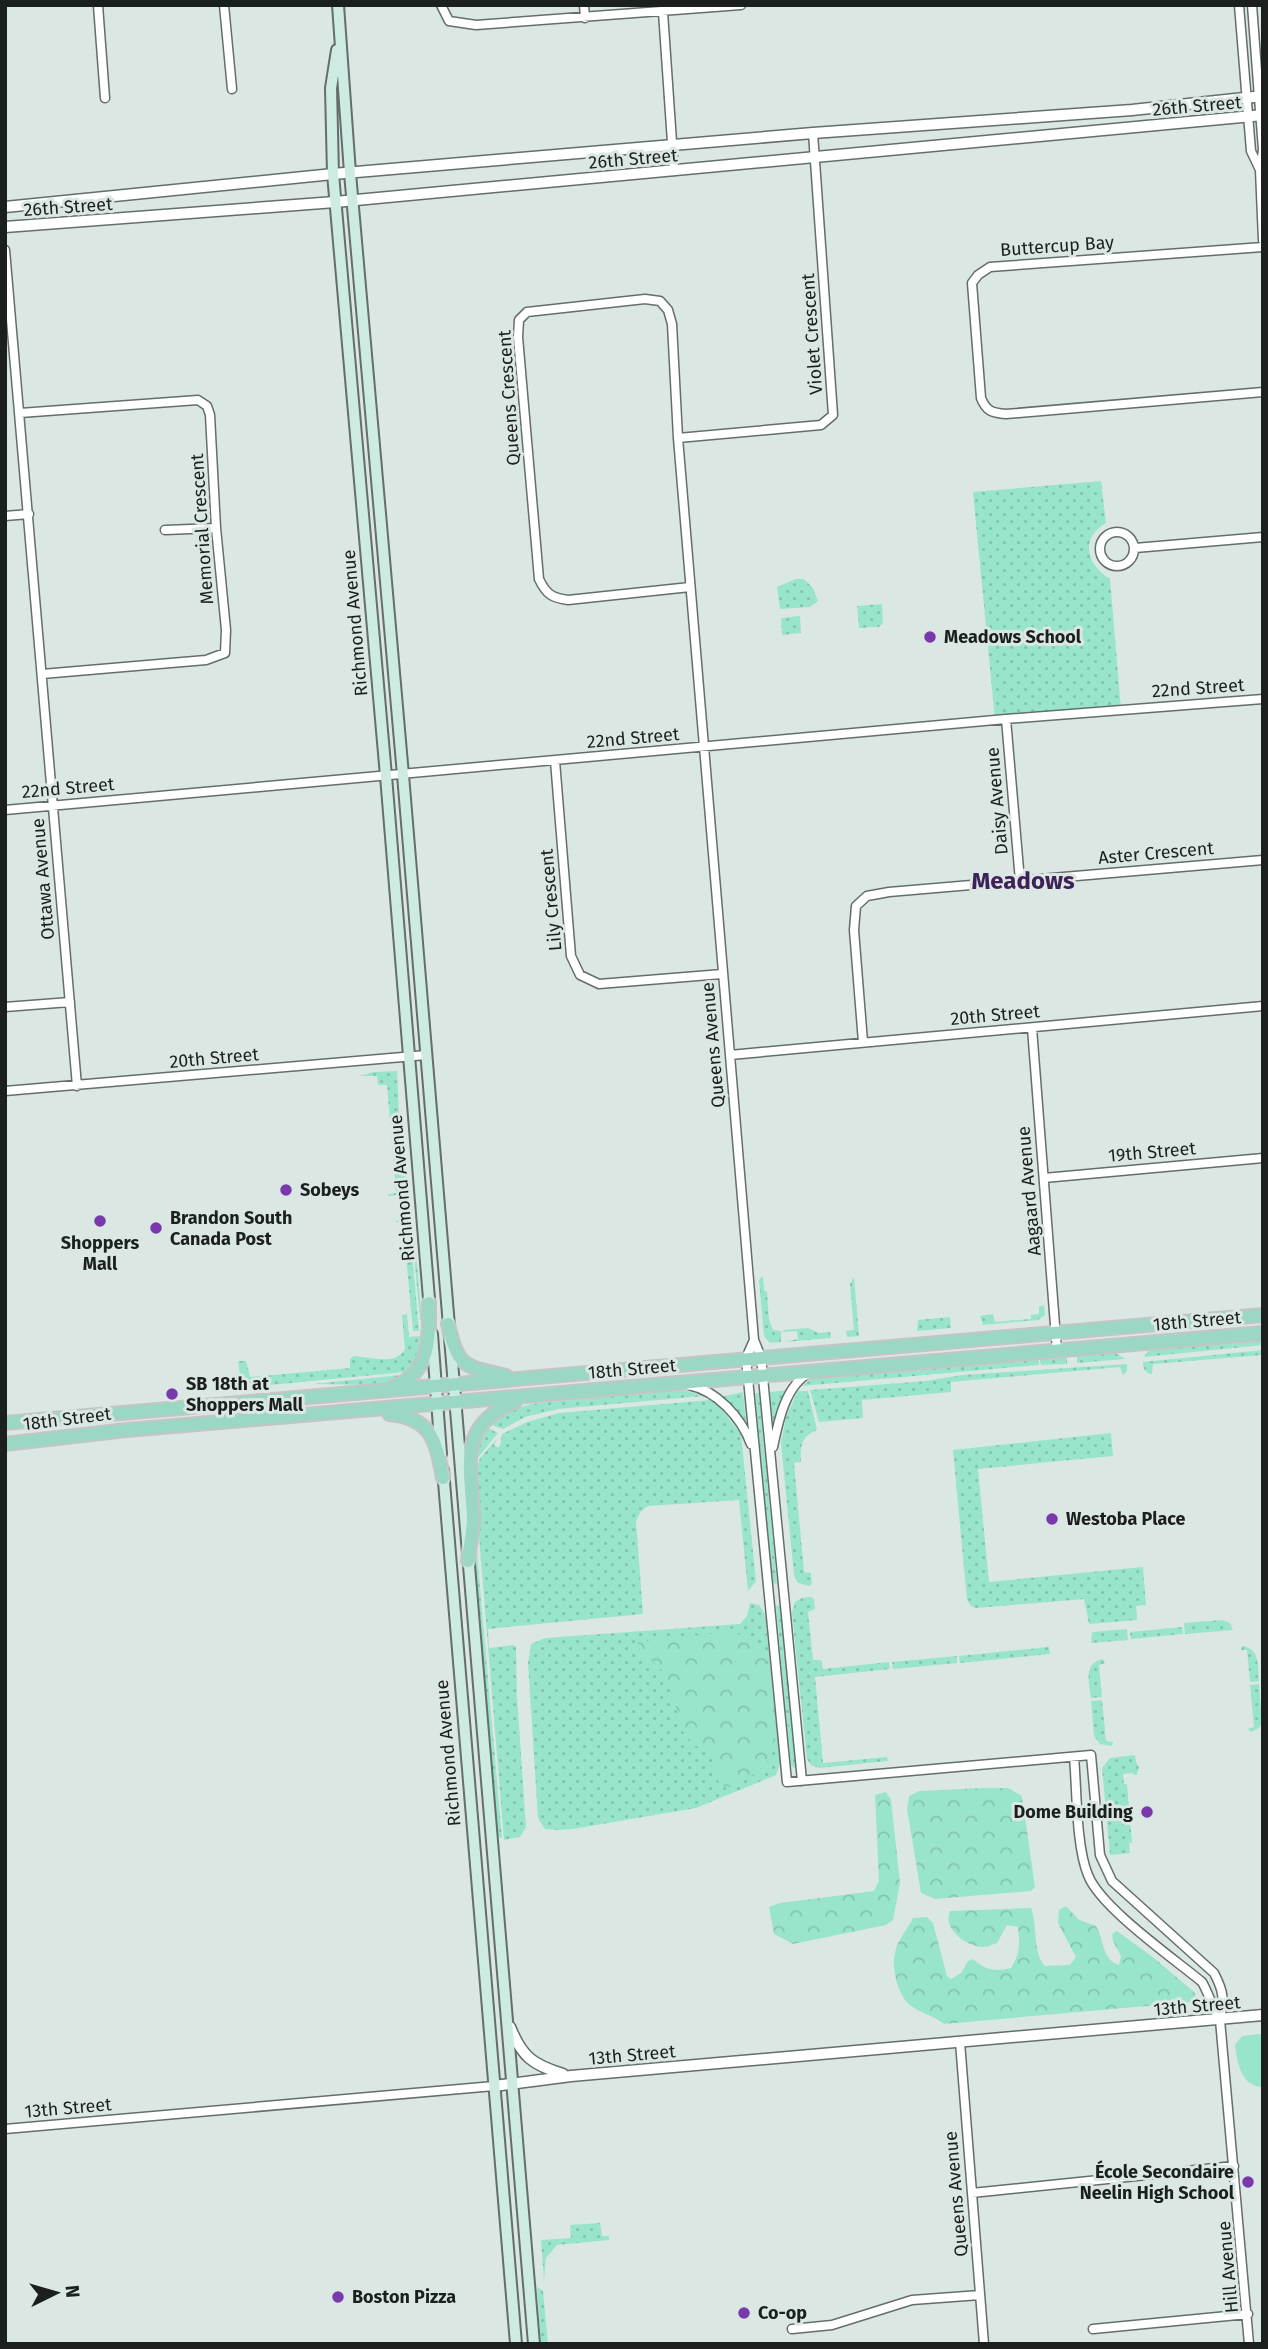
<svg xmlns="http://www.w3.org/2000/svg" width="1268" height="2349" font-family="'Fira Sans',sans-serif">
<defs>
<pattern id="grass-dots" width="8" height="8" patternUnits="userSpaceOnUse" patternTransform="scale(1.75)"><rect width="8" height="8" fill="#99e5cc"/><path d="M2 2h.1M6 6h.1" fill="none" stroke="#83c4af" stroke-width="1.8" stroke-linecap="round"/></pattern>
<pattern id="forest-crowns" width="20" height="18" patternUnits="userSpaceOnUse" patternTransform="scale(1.75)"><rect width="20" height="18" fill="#99e5cc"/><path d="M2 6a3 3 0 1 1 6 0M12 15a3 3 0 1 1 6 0" fill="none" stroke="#83c4af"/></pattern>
</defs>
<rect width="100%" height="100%" fill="#dbe7e3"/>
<path fill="url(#grass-dots)" d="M1101,481l5,42c-27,16 -19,42 4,56l11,130 -126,11 -22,-228z
M796,579h8l9,9 5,13 -8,6 -30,2 -3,-22z
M882,604l1,19 -4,4 -20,1 -2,-22z
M800,616l1,17 -19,2 -1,-17z
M397,1071l4,85h3l3,38 -19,2v-2l8,-1 -9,-108h-9l-1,-9h-17l13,-4z
M402,1216h7l10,115h-6l-10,-108 -7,-1z
M414,1231l8,89h-2l-8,-88z
M763,1276l1,14 3,2 2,28 4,10 8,1v11l-11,1 -6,-7 -5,-56z
M854,1277l5,59 -12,1 -1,-6 8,-1 -4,-46z
M1044,1305l1,10 -7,5 -55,5 -3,-9 13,-2 2,8 36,-3v-4l8,-1v-7z
M407,1314l2,23 11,-1c-1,14 -1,29 -15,36l-135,13h-23l-6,-3 -3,-21h8l4,16 100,-9v-9l4,-3c16,1 42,10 51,-7l-3,-34z
M950,1317l1,11 -34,3 1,-11z
M808,1328l11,5 11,-1 1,6 -47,4 14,-3 -1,-8 -14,1 1,-2z
M1263,1339v6l-119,12 4,-6 9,-3z
M1263,1350v5l-110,9 -1,10c-7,-1 -9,-6 -9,-12z
M1114,1352l11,7 -48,4v-8z
M1067,1356v8l-26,1 -1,-7z
M1038,1358l1,7 -237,21 10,-8z
M1127,1364v7l-4,4 -3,-8 -169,15v10l-89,8 1,18 -44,4 -9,-32 116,-9 36,-6z
M401,1375l4,1 -20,7 -17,2 -55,-1z
M670,1390l18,1 15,5 -145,13 -33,8 -22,12 -15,-5 22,-14 21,-6z
M788,1390l-13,33h-2l-3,-31z
M798,1391h10l9,39c-16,6 -17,17 -16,32l-7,1 10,109 7,1 1,11 -3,2 -11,-3 -4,-8 -13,-132 5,-26z
M743,1392l3,29 -2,1 -23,-25z
M755,1393h4l18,190 -1,1 -3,-1z
M710,1400l11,8 20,26 15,147 -8,10 -9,-91 -91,6 -7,5 -5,10 7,93 -155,15 1,19 24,-3 3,2 1,49 9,131 -6,10 -16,3 -30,-364 6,-18 17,-19 -3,6 3,2 3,-1 2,-12 25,-12 32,-9z
M486,1427l12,6 -23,28 -2,-12z
M1111,1433l2,23 -135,13 11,113 154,-15 3,38 -10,1 1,14 -48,4 -5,-25 -108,9 -5,-2 -4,-6 -14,-150z
M476,1534l2,31 24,273 -4,-1 -24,-287z
M811,1597l3,2 1,10 -7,3 5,48h8l2,9 66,-7 1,7 -75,8 8,86 64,-6 1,4 -69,7 -8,-3 -4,-6 -15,-146 3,-11 7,-4z
M750,1603l9,2 6,9 15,150 -4,11 -80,33 -123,21 -16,1 -12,-1 -7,-11 -1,-15 -9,-140 3,-19 14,-6 195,-14 7,-8z
M778,1605l2,2 16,159 -2,2 -3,-3 -15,-158z
M1222,1620l8,3 3,7 -48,4 -1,-11z
M1182,1627l1,7 -52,5 -1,-7z
M1127,1629l1,11 -37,3 1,-11z
M1242,1646c18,2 16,20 17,35l-9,1 -3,-32h-6z
M1049,1647l1,7 -90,9 -1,-7z
M957,1656v7l-64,6 -1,-7z
M1103,1659l2,4 -6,2 3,32 -11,1c-2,-16 -8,-35 12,-39z
M1259,1684l3,38 -3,6 -8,4 -3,-3 6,-2 -4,-42z
M1102,1700l4,41 7,1 -1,4 -12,-2 -6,-8 -3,-35z
M1135,1755l1,7 3,5 -2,8h-3l-1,-2 -10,1 1,10h3l5,59h-3l1,10 -20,2 -8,-87 8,-10z
M600,2223l2,13h7v4l-52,5 -11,13 -2,22 -3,-40 30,-2 -1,-13z
M537,2287l6,4 5,53h-7z"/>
<path fill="url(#forest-crowns)" d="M719,1633c13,1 26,0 37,9 4,3 8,8 9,13 6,19 16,85 5,102 -9,15 -27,25 -43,31l-8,-5 -5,-20 -5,-11 -15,-7 -13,-16 -9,-38 -7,-18 -25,-22 -2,-9z
M982,1788h26l14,8 13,91 -4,4 -96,8 -14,-6 -14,-84 2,-13 10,-5z
M886,1792l5,8 9,83 -7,37 -7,5 -93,19 -19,-10 -5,-27 11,-4 94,-12 5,-10 -4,-86z
M1066,1906l13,14 17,6c8,13 6,34 23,39l2,-9 -8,-15 -1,-7 5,-3 37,27 40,34 2,4 -4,6 -248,22c-10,-8 -24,-11 -34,-19 -12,-9 -19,-38 -15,-52 2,-12 13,-25 18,-35l14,-1 6,6 14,53 4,3 10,-6 7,-12 5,-2c13,11 21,13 38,9 9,-14 9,-24 7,-41l-11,-2 -10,18c-1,0 -10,4 -11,4 -18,1 -44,-17 -36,-36l81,-3c7,18 1,44 14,58l25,-1 6,-8 -18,-34 1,-13z"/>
<path fill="#99e5cc" d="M1259,2034l4,2v51c-22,0 -26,-25 -28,-42l7,-9z"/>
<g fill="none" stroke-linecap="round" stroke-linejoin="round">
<g stroke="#646e6b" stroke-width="11">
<path id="minor" d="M98,5l7,93
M224,5l8,84
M441,5l8,16 27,4 265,-20
M584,5l1,13
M1239,5l12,146 9,19
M1252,5l11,145 -3,20 3,70
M663,12l11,159
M1263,247l-273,20 -12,8 -6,8 9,115c5,13 11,15 25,16l257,-22
M5,250l72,836
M20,413l178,-13 9,6 3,9 6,113 10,102 -1,23 -19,7 -164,14
M678,438l143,-13 12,-10 -20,-282
M5,516l24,-2
M165,530l51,-2
M1100 549a17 17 0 1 1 34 0a17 17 0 1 1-34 0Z
M1135,548l128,-11
M690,587l-122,13c-16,-2 -22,-6 -29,-21l-21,-242 1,-17 8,-8 118,-13 15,2 8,9 4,14 6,114 76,902 7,17 41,424
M1006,719l14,162
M555,761l16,195 9,19 19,9 123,-10
M5,810l1001,-91 257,-20
M5,1007l65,-5
M1032,1028l25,323
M863,1042l-9,-112 2,-24 11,-10 22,-4 374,-32
M730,1055l533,-49
M5,1091l421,-36
M1044,1178l219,-20
M754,1340l-8,18 41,424 304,-27 9,100 12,26 102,92c10,19 10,25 6,47l29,324
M689,1385c28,6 52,32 62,59
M773,1447c5,-24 12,-61 36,-74
M1074,1757c3,32 2,90 14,118 12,32 85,83 114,107 7,12 10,25 18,38
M960,2042l24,302
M5,2129l489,-43
M972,2193l262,-27
M792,2329l40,-4 80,-25 68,-5
M1093,2329l155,-15"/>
</g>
<g stroke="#646e6b" stroke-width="13">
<path id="tertiary" d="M5,207l328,-33 480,-41 319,-23 131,-14
M5,227l330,-25 928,-87
M510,2027c12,30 23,38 53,47
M494,2086l77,-10 692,-61"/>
</g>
<g stroke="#646e6b" stroke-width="14">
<path id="secondary" d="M338,5l12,168 53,602 131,1569
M337,50l-6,38 2,86 53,602 44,535
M432,1334l9,120
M443,1470l73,874"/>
</g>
<g stroke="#c4c5c4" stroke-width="16">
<path id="primary" d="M448,1324c10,45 17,42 58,52
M395,1386c37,-15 34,-50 34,-83
M389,1414c43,4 47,27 54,64
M5,1423l1258,-108
M5,1444l122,-14 1136,-97
M468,1561c1,-14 5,-29 5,-43 -2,-51 -17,-93 42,-116"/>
</g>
<use href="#minor" stroke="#fff" stroke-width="8"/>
<use href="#tertiary" stroke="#fff" stroke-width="10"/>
<use href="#secondary" stroke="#cdebe2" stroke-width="10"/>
<use href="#primary" stroke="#9bd7c5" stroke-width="12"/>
</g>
<g fill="#7939ad" stroke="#dbe7e3" stroke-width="2.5">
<circle cx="930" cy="637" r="7"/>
<circle cx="286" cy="1190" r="7"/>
<circle cx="100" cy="1221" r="7"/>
<circle cx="156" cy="1228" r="7"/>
<circle cx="172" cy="1394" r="7"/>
<circle cx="1052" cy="1519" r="7"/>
<circle cx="1147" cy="1812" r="7"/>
<circle cx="1248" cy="2182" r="7"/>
<circle cx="338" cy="2297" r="7"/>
<circle cx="744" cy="2313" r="7"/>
</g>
<g text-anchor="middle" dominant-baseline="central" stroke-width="6" stroke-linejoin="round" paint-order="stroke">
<g font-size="18" fill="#1b201e" stroke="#dbe7e3">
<text transform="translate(1197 106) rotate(-5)">26th Street</text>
<text transform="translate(633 159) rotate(-5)">26th Street</text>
<text transform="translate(68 207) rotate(-4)">26th Street</text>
<text transform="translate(1057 246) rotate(-4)">Buttercup Bay</text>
<text transform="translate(812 334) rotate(-94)">Violet Crescent</text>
<text transform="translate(509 398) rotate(-94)">Queens Crescent</text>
<text transform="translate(202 529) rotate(-94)">Memorial Crescent</text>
<text transform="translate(355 623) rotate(-95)">Richmond Avenue</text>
<text transform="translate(1198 688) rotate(-4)">22nd Street</text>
<text transform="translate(633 738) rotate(-5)">22nd Street</text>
<text transform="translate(68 788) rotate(-5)">22nd Street</text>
<text transform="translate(997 801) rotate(-95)">Daisy Avenue</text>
<text transform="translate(1156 853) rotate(-5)">Aster Crescent</text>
<text transform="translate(43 879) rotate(-95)">Ottawa Avenue</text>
<text transform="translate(551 900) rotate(-95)">Lily Crescent</text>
<text transform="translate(995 1015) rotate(-5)">20th Street</text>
<text transform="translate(713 1045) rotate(-95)">Queens Avenue</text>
<text transform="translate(214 1058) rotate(-5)">20th Street</text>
<text transform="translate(1152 1152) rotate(-5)">19th Street</text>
<text transform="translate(402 1188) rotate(-95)">Richmond Avenue</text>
<text transform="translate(1029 1191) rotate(-95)">Aagaard Avenue</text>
<text transform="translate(1197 1321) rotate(-5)">18th Street</text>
<text transform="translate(632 1369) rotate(-5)">18th Street</text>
<text transform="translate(67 1419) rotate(-7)">18th Street</text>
<text transform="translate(448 1753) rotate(-95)">Richmond Avenue</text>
<text transform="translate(1197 2006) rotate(-5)">13th Street</text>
<text transform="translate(632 2055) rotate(-5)">13th Street</text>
<text transform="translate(68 2108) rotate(-5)">13th Street</text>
<text transform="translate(956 2194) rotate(-95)">Queens Avenue</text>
<text transform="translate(1228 2267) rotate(-95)">Hill Avenue</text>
</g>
<g font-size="18" font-weight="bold" fill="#1b201e" stroke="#dbe7e3" text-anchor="start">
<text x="944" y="637">Meadows School</text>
<text x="300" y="1190">Sobeys</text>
<text x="170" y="1218">Brandon South<tspan x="170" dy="21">Canada Post</tspan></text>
<text x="100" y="1243" text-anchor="middle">Shoppers<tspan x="100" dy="21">Mall</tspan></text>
<text x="186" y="1384">SB 18th at<tspan x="186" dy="21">Shoppers Mall</tspan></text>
<text x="1066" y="1519">Westoba Place</text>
<text x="1133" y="1812" text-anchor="end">Dome Building</text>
<text x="1234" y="2172" text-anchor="end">École Secondaire<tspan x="1234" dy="21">Neelin High School</tspan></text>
<text x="352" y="2297">Boston Pizza</text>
<text x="758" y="2313">Co-op</text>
</g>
<g font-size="24" font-weight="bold" fill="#3f2159" stroke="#dbe7e3">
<text x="1023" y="881">Meadows</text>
</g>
</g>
<rect width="1268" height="2349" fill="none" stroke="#1b201e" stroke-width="14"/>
<g transform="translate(56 2293) rotate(85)" stroke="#dbe7e3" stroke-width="5" paint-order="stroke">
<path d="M0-5L12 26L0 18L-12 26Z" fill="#1b201e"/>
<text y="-10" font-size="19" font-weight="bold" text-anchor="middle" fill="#1b201e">N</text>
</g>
</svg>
